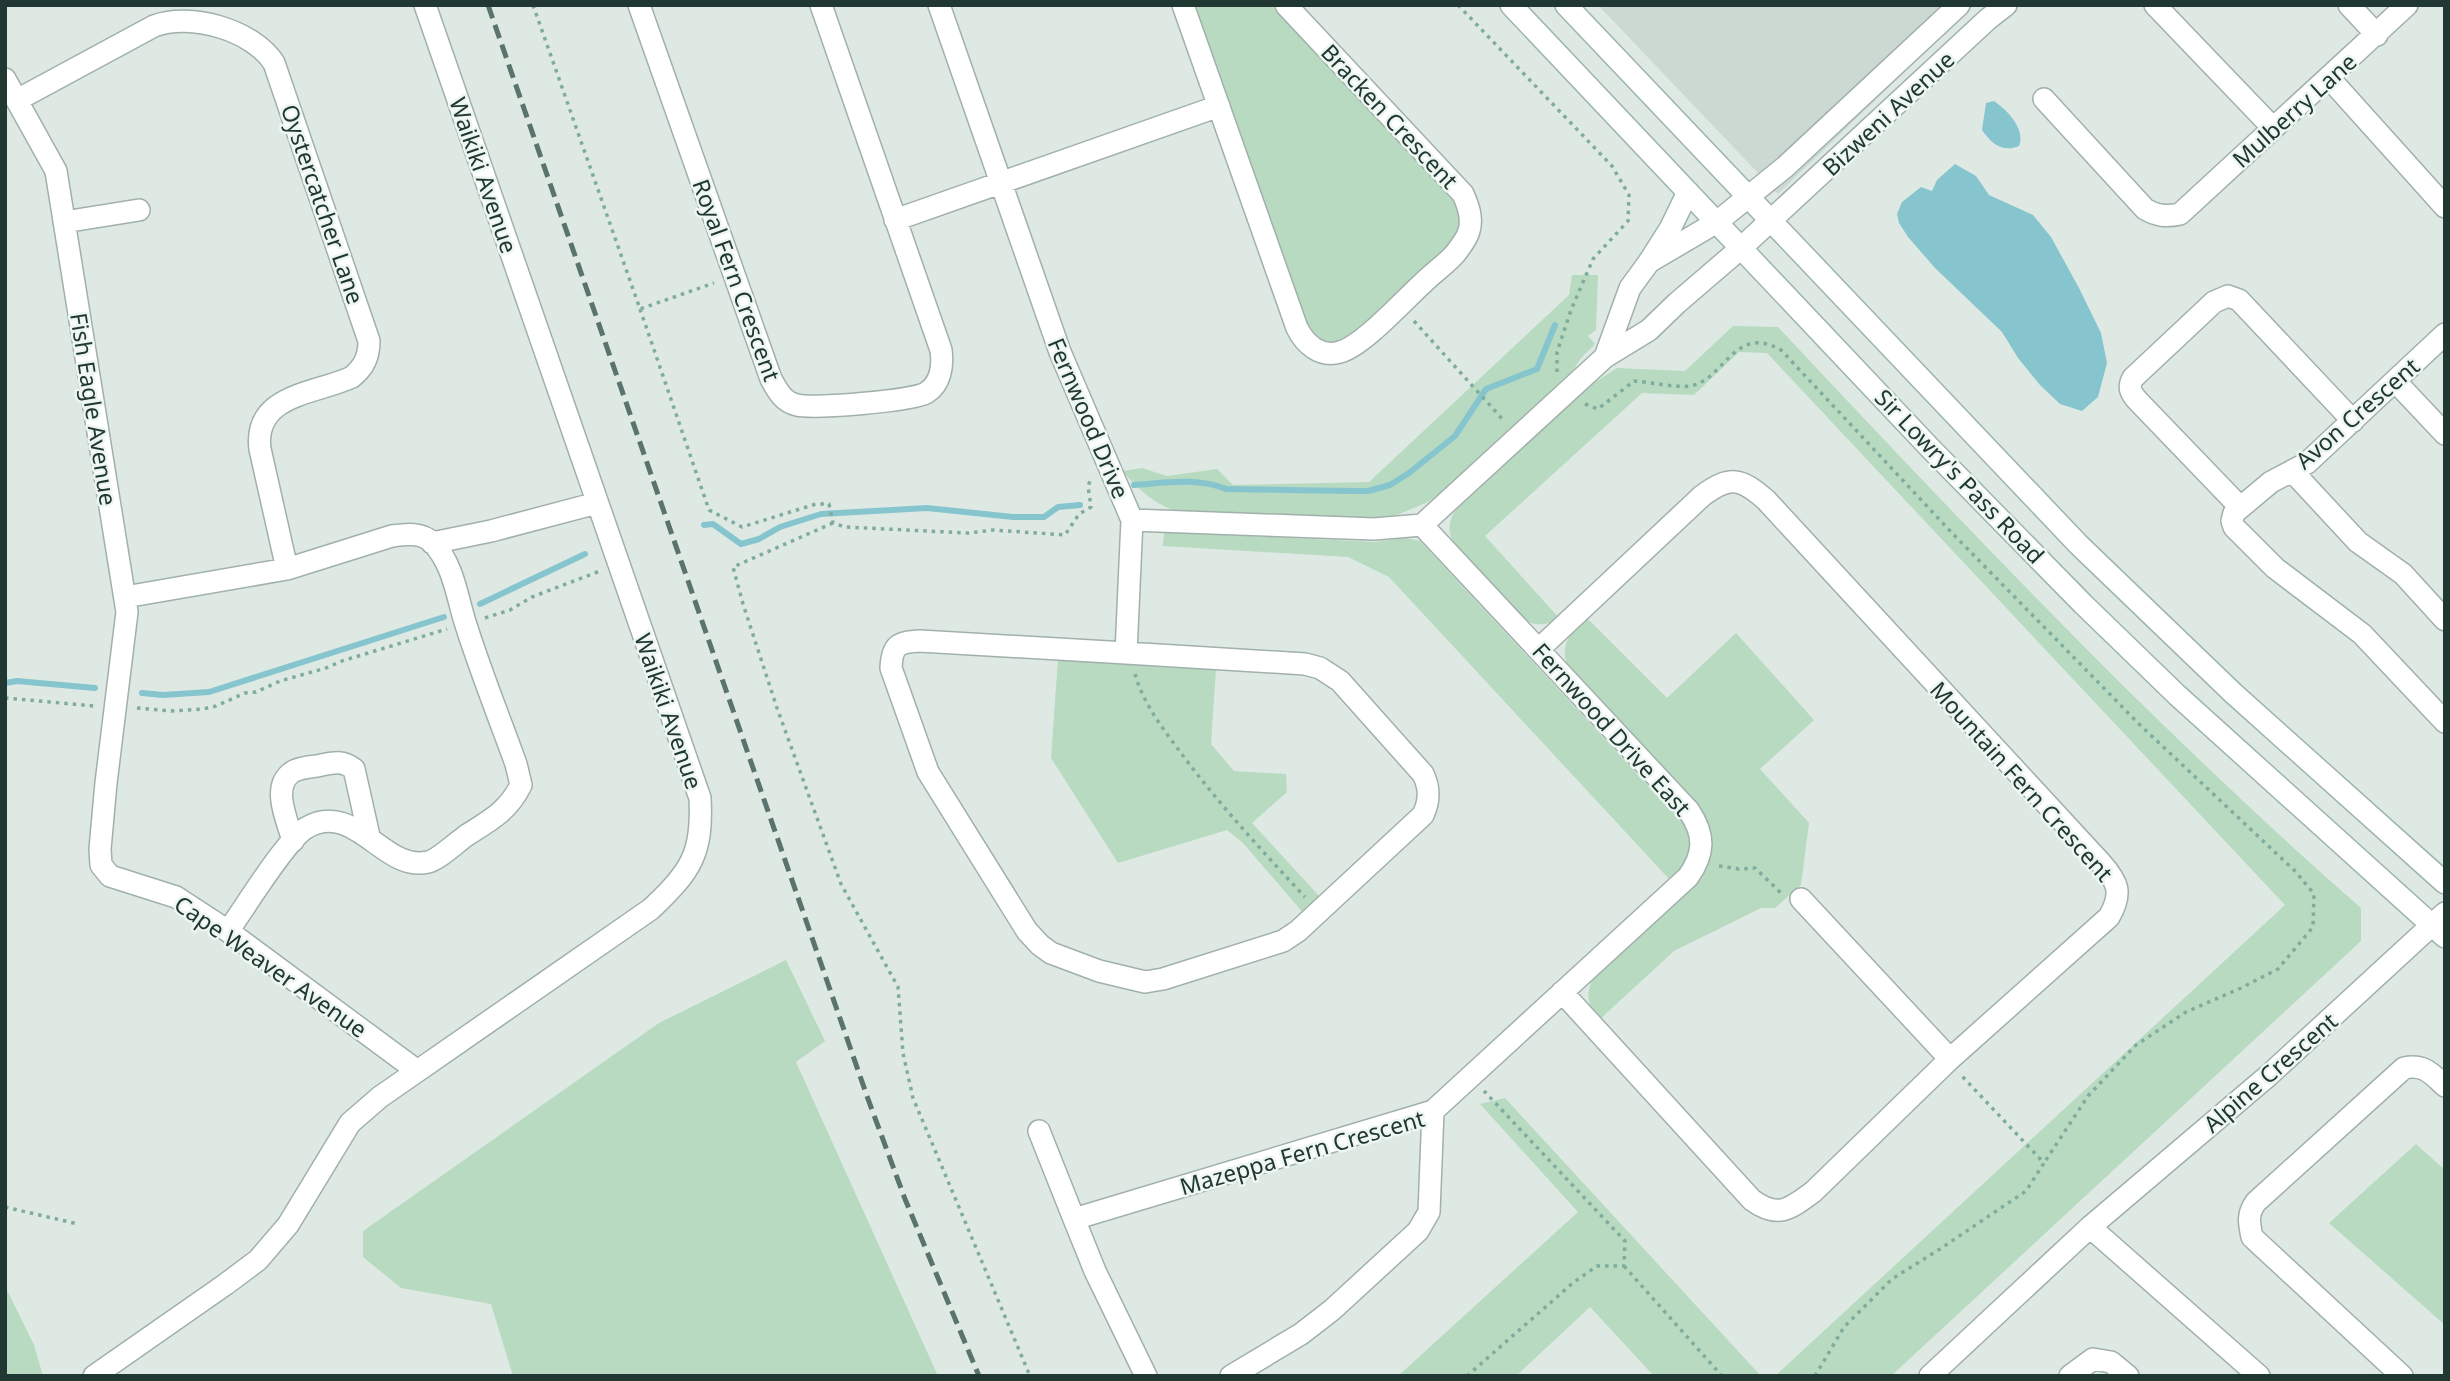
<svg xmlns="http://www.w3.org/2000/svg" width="2450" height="1381" font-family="'Noto Sans',sans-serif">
<rect width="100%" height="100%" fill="#dee9e4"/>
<path fill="#ccd9d3" d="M1598,5h376l-196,189z"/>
<path fill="#b7dac0" d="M1192,5h79l186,200c4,16 2,24 -5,39l-99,92c-19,10 -25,9 -44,-2z
M1572,275h26l-2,55 -8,6 7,8 -14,14 -7,11 -130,121 -16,12 -31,13 -26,5 -196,-10c-17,-3 -42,-25 -52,-39l19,-3 25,8 50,-7 16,16 136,-3 200,-187z
M1733,326l45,1c188,200 376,400 583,581v33l-470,435h-116l510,-471 -518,-552 -28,-1 -45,43 -52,-2 -157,143 75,83c-11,5 -22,8 -33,2 -14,-7 -61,-62 -73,-77 -6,-12 -6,-22 1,-33l136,-126 26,-17 68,3z
M1164,532l211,10 30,-4 15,3 264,283c12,26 4,38 -14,56l-281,-303 -41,-20 -185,-11z
M1586,617l81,81 69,-65 78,87 -54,49 49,54 -8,62 -26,23h-14l-87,43 -75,69c-10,-14 -14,-23 -7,-39l110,-103 10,-32 -11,-32 -132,-145c-11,-23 1,-36 17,-52z
M1058,659l158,9 -5,76 23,27 52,3 1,18 -35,31 70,76 -17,16 -62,-72 -16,-13 -109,33 -67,-105z
M786,960l39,81 -29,21 142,314h-425l-22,-72 -90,-16 -38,-31v-26l296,-208z
M1505,1098l256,278h-107l-64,-69 -74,69h-118l180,-164 -98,-108z
M2416,1144l29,26v155l-116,-102z
M5,1286l29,59 9,31h-38z"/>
<path fill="#86c5ce" d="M1994,101c13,9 32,28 25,45 -17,7 -28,-3 -37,-16l4,-27z
M1955,164l21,12 13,19 44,20 18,22 28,51 22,45 6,30 -9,34 -16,14 -22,-7 -20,-19 -22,-27 -16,-26 -67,-64 -27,-31 -9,-14 -2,-9 5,-12 19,-15 11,4 5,-11z"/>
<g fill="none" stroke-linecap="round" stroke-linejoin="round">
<path stroke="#86c5ce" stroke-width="6" d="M1134,485c30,-2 63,-8 92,4l127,2h15l22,-6 19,-12 46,-37 31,-47 51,-20 18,-44
M704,525l9,-1 28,20 18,-5 21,-12 41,-13 106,-6 86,9h31l14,-10 22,-2
M480,604l105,-50
M5,683l12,-2 78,7
M142,693l21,2 46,-3 235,-75"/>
<g stroke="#a1b0ab" stroke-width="24">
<path id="minor" d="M639,5l132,374c6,11 12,23 26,26 17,4 114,-4 129,-12 15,-9 17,-28 15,-43l-120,-345
M939,5l121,347 72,168 -6,133 179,11 15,4 20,13 83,93c7,14 7,26 0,41l-125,116 -15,10 -120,38 -18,3 -46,-11 -48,-18 -11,-8 -13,-14 -99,-159 -37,-104c1,-23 7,-26 29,-27l206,12
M1183,5l114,323c8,16 23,30 43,24 23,-6 64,-52 83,-69 10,-10 23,-19 32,-29 5,-7 12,-15 14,-23 4,-13 -1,-26 -6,-37l-177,-189
M2155,5l118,123
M2349,5l28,30
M5,79l51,92 71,441 -21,171 -6,66 1,16 9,11 66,21 52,34 188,139
M2330,79l115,128
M2044,99l101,110c12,7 21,8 35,5l227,-209
M17,100l137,-74c36,-14 99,4 120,37l95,278c0,16 -5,26 -17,36 -36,17 -99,17 -92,72l27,120
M895,220l324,-114
M64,222l75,-12
M2445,334l-138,129 -36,19 -37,31 -2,8 2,6 41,41 87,66 83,88
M1605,357l25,-69 19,-26 68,-40
M2396,382l49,52
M2292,471l66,71 45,32 42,46
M2240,507l-103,-107c-7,-8 -9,-13 -4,-22l81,-76 14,-6 11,4 114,121
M1132,520l242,9 48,-4 183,-168 44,-27 28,-27 64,-55
M432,543l59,-12 106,-28
M125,597l162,-28 105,-33c14,-2 30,-4 41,7 20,21 24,53 32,79 15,48 34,95 51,142l5,21c-13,26 -30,35 -54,50 -10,7 -29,25 -39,27 -44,11 -73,-63 -122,-34 -20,12 -62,81 -78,103
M1539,649l163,-153c28,-21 39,-18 64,4l335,363c17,19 22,30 8,54l-159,142 -137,133c-23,17 -35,27 -61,8l-190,-208
M293,841c-5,-19 -22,-53 -2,-68 6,-5 18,-6 26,-7 15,-3 24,-7 37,3l15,67
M1801,899l149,160
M1039,1131l35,88
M2090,1227l169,149
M94,1376l132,-92 32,-24 30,-35 62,-102 30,-26 271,-188c40,-38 52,-55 49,-111l-275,-793
M1146,1376l-51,-105 -21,-52 359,-108 255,-234c17,-24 17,-42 1,-66l-267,-286
M1231,1376l70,-42 31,-24 86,-79 11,-19 4,-101
M1930,1376l160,-149 179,-152 176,-162
M2070,1376l23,-17 18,3 17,14
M2402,1376l-150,-139c-3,-14 -5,-23 4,-35l148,-134c20,-4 27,5 41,18"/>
</g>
<g stroke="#a1b0ab" stroke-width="24">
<path id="tertiary" d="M1717,222l68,-55 174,-162
M1741,248l247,-229 18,-14"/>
</g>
<g stroke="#9eb5ac" stroke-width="24">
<path id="secondary" d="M1511,5l419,443 153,156 94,91 268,242
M1566,5l513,540 154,148 212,190
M1649,262l21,-33 18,-37"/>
</g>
<path stroke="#7fac9d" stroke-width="3.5" stroke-dasharray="3.5 5" stroke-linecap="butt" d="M533,5l107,304 74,-26
M1458,5l154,161 17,29 -1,26 -35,38 -22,51 -14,42v22
M640,309l69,201 33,17 74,-23h13l4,19 12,4 123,6 26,-3 71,5 14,-21 12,-7 -3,-21 3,-7
M1414,321l91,101
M1585,404l13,5 36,-28c16,1 41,7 56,5 34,-5 44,-63 91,-36l172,184 186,190 157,148 18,22 -1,33 -35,42 -37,19 -55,24 -50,33 -48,51 -44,67
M833,523l-100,44 10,37 34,104 64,176 57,103 5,66 10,45 117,278
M485,618l25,-8 22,-13 68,-26
M1135,674c8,29 28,55 46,79 38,51 81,98 124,144
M5,698l89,8
M137,708l34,3 32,-2 13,-3 29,-13 11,-1 24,-11 46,-13 16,-7 105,-32
M1719,866l20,3 16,-1 26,25
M5,1207l73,17
M1624,1266l98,110
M1467,1376l107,-94 23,-16h27l1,-25 -141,-150
M1815,1376l29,-49 48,-48 48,-30 86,-58 18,-28 -83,-88"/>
<use href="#minor" stroke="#fff" stroke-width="21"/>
<use href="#tertiary" stroke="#fff" stroke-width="21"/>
<use href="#secondary" stroke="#fff" stroke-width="21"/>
<path stroke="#5a746d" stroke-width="5" stroke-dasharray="14 7" stroke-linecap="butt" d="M488,5l380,1094 37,100 74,177"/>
</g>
<g text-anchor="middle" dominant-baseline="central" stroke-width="5" stroke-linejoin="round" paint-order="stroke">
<g font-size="23" fill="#203831" stroke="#eef6f2">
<text transform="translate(2294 110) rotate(-42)">Mulberry Lane</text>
<text transform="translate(1888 113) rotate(-43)">Bizweni Avenue</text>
<text transform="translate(1390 116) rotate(47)">Bracken Crescent</text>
<text transform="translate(484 175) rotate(71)">Waikiki Avenue</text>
<text transform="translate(323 204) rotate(71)">Oystercatcher Lane</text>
<text transform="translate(737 280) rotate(70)">Royal Fern Crescent</text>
<text transform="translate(94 409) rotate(81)">Fish Eagle Avenue</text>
<text transform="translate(2357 413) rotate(-41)">Avon Crescent</text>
<text transform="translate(1089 418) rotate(67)">Fernwood Drive</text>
<text transform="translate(1960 476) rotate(46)">Sir Lowry's Pass Road</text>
<text transform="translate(669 711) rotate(71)">Waikiki Avenue</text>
<text transform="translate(1612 729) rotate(48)">Fernwood Drive East</text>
<text transform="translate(2022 781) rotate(48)">Mountain Fern Crescent</text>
<text transform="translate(271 966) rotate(35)">Cape Weaver Avenue</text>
<text transform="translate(2270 1072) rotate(-41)">Alpine Crescent</text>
<text transform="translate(1302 1152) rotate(-16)">Mazeppa Fern Crescent</text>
</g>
</g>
<rect width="2450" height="1381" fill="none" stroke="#203831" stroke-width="14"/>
</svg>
